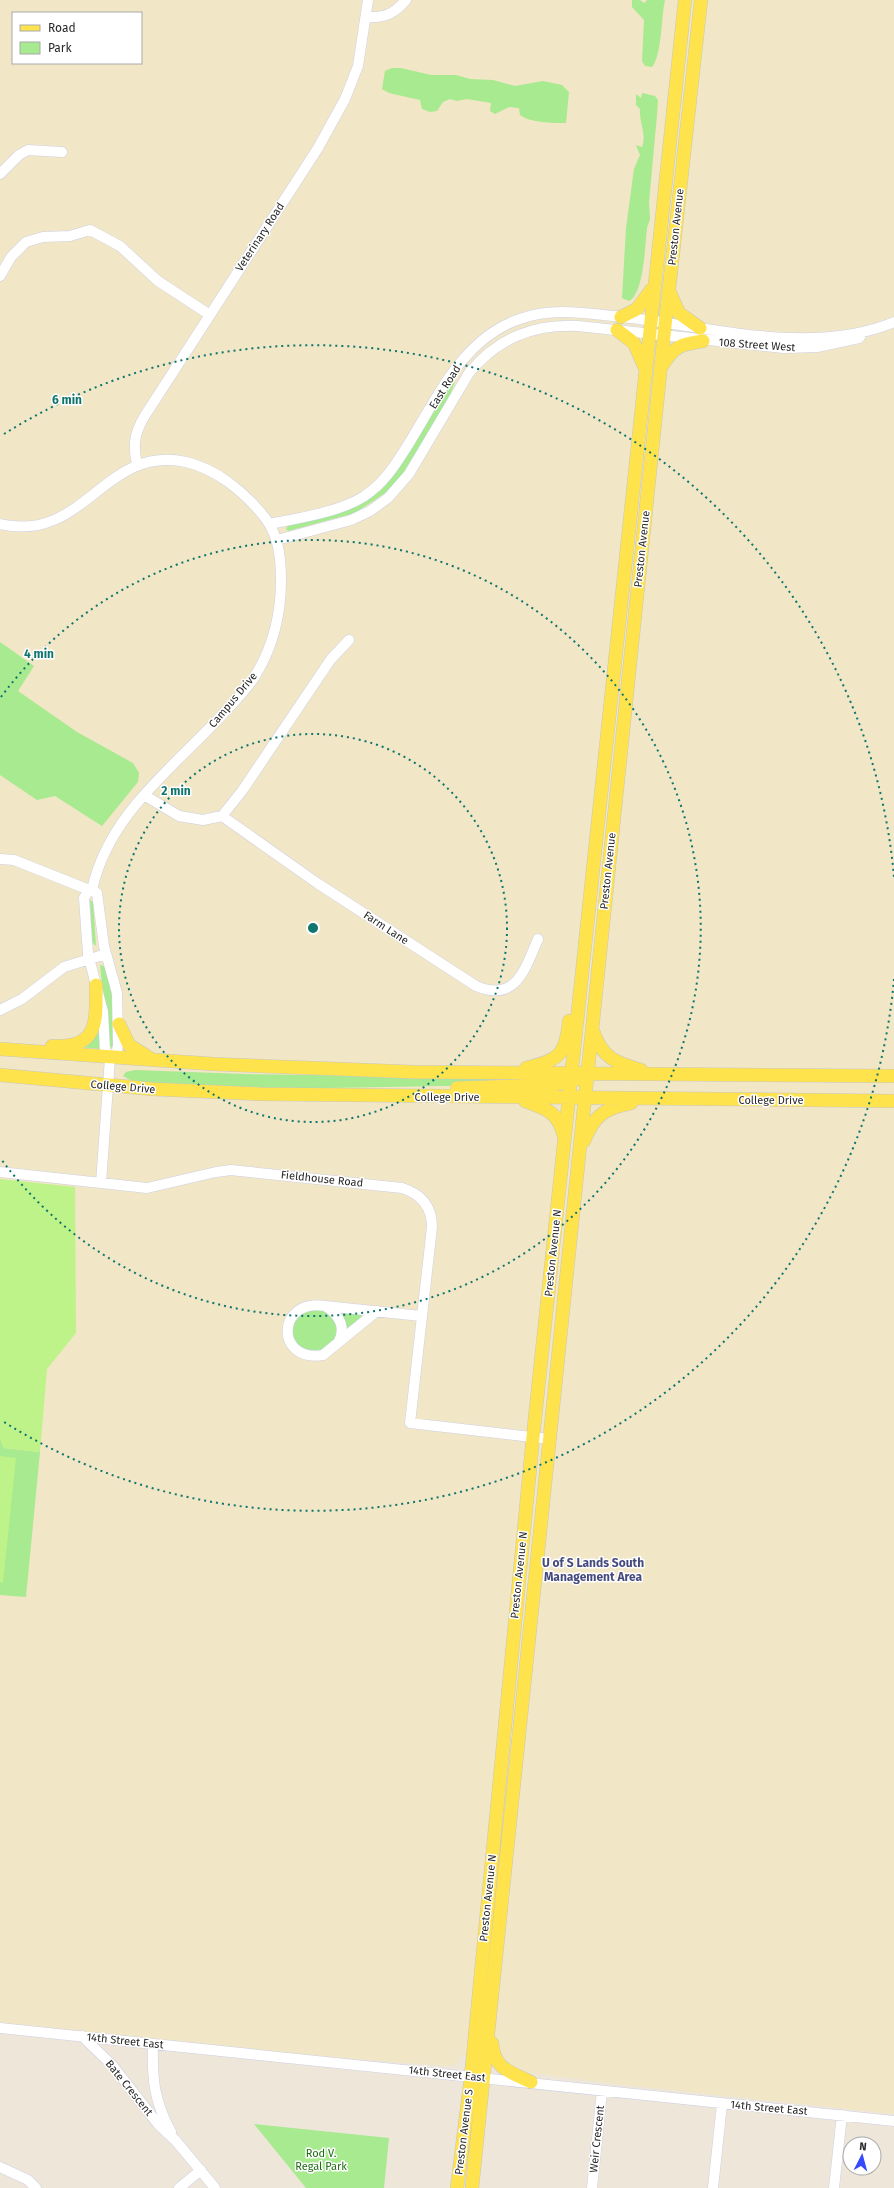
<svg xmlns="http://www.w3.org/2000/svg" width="894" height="2188" font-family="'Fira Sans',sans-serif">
<rect width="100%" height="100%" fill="#ede6d9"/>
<path fill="#f1e6c6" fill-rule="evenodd" d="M0,0h894v2114l-278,-30 -99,-13 -20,-16h-34l-6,9 -9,2 -295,-22 -153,-16zM13,13h128v50h-128z"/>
<path fill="#a7ea8f" d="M632,0h8l4,3 3,-3h18c-4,17 -3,55 -13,67l-7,-1 -3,-5 2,-41 -12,-13z
M392,68h9l30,7h25l14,4 23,1 22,6 28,-5 19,4 7,7 -3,31c-14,0 -35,0 -46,-8l-1,-7 -10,-1 -14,7 -5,-3 1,-8 -24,-4 -10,2 -7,-2 -7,3 -6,9 -7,1 -8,-3 -2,-9 -31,-7 -7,-4 3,-18z
M642,93l13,3 3,4 -1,15 -8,87 1,17 -3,9c-2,16 -3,66 -18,73l-7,-3 4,-70 8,-59 6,-14 -4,-10 6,2c5,-13 -3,-24 -2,-38l-4,-4v-11l5,4z
M453,381l2,1 -8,21 -44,70 -15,18 -33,22 -67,18 -2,-2 2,-4 80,-26 14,-10 16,-20z
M0,642l34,24 -16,25 59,41 56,31 6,10 -1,9 -36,44 -47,-30 -18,4 -37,-25z
M90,900l3,2 3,44 -4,-4z
M100,965l4,1c7,14 16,69 8,82l-3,-2z
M99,1029v20l-19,-2z
M135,1070l109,4 288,4 19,6 -277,5 -140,-7 -11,-6 3,-4z
M322,1309l15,12v17l-14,12 -18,1c-16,-13 -16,-24 -3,-39z
M342,1312l19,2 1,4 -16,11z
M0,1439l4,9 36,4 -14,145 -26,-2z
M254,2124l135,14 -5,50h-78z"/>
<path fill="#bef389" d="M0,1179l75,8 1,146 -29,36 -7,83 -36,-4 -4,-9z
M0,1456l16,2 -13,125 -3,-1z"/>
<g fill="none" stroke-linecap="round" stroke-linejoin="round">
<g stroke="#ced0e4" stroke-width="11">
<path id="minor" d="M366,17c19,1 28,-3 40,-17
M0,174l19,-19 9,-5 34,2
M0,276l11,-19 15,-15 17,-5 27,-1 20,-6 30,16 38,35 52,34
M137,465c-4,-19 -3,-31 7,-48l174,-269 27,-49 13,-33 10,-66
M0,524c85,20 104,-80 186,-62 30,7 57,29 76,52 16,18 19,42 19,66 0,34 -8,67 -26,96 -9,15 -22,27 -34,40 -49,53 -113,99 -129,174l-5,3 -3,5 4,56 15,58 2,38 5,8 -9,125
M270,524c29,-6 69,-12 93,-27 20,-13 31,-30 43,-49 31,-49 57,-112 117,-130 30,-10 59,-5 90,-2 89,8 195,42 281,6
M277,540l74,-20 19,-9 18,-13 21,-24 60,-101c29,-35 64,-49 109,-47l206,22 33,-1 42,-9 3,-4
M144,795l35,21 24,4 19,-4 20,-25 89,-132 18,-19
M222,816l95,67 159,103c40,17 49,-17 62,-47
M0,859l14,1 83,33 7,53 13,47 1,52 -1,6 -7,7
M0,1010l22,-11 42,-32 42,-13
M0,1172l147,16 69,-16 15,-2 171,18c19,6 30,18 30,39l-22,196 139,16
M325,1306c14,8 22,22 13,37
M377,1311l-54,44c-48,8 -47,-57 2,-49l96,10
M0,2028l894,93
M82,2036l30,29 46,59 18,17 39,47
M153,2044c-1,35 1,57 18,88
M0,2167l28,13 8,8
M179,2188l22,-18
M592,2188l10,-97
M713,2188l9,-84
M834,2188l8,-73"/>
</g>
<g stroke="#c7c7c7" stroke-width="14">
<path id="major" d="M669,291l10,22 21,15
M621,317l16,-8 15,-20
M617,330l17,13 10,23
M662,366c12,-20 19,-22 41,-25
M119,1024l10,21 22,14
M593,1031c9,27 23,32 48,39
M52,1046c48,3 44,-26 44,-61
M0,1049l213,15 201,8 480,4
M526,1068c32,-8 40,-12 43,-47
M0,1075l152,14 109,5 633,7
M457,1088l97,-3 24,-6
M525,1101c21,8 33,10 39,35
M584,1141c10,-25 20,-33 47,-38
M492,2043c2,26 18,29 39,39
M457,2188l14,-111 62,-640 152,-1437
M472,2188l194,-1872 35,-316"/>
</g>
<use href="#minor" stroke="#fff" stroke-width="10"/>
<use href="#major" stroke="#ffe34c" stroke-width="13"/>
</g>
<g fill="none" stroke="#0f766e" stroke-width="2" stroke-dasharray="2 4">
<circle cx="313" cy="928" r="194"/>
<path d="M1 697A388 388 0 1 1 1 1159"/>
<path d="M894 979A583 583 0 0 1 4 1422M4 434A583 583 0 0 1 894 877"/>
</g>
<g text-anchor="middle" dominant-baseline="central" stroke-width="3" stroke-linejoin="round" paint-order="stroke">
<g font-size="11" fill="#292929" stroke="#fff">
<text transform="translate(676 227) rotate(-84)">Preston Avenue</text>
<text transform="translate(260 237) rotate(-57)">Veterinary Road</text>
<text transform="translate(757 345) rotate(4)">108 Street West</text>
<text transform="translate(445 387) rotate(-58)">East Road</text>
<text transform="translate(642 549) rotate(-84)">Preston Avenue</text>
<text transform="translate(233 700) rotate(-50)">Campus Drive</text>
<text transform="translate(608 871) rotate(-84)">Preston Avenue</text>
<text transform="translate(386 928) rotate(33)">Farm Lane</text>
<text transform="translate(123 1087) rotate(5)">College Drive</text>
<text x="447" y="1097">College Drive</text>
<text x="771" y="1100">College Drive</text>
<text transform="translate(322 1179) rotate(6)">Fieldhouse Road</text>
<text transform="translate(553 1253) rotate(-84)">Preston Avenue N</text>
<text transform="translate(519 1575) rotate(-84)">Preston Avenue N</text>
<text transform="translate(488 1898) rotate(-84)">Preston Avenue N</text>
<text transform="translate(125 2041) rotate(6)">14th Street East</text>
<text transform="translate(447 2074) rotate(6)">14th Street East</text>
<text transform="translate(129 2088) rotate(51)">Bate Crescent</text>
<text transform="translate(769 2108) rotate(5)">14th Street East</text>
<text transform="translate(464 2132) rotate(-83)">Preston Avenue S</text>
<text transform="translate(597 2139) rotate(-84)">Weir Crescent</text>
</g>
<g font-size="11" fill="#1d6d12" stroke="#fff">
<text x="321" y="2153">Rod V.<tspan x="321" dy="13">Regal Park</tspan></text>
</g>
<g font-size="12" font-weight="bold" fill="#454a7e" stroke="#fff">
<text x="593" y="1563">U of S Lands South<tspan x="593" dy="14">Management Area</tspan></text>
</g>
</g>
<circle cx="313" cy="928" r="6" fill="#0f766e" stroke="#fff" stroke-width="2"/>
<g font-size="12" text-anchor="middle" font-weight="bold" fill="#0f766e" stroke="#fff" stroke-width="3" stroke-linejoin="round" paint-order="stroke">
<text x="67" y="404">6 min</text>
<text x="39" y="658">4 min</text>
<text x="176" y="795">2 min</text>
</g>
<rect x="12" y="12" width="130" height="52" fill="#ffffff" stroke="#a9a9a9"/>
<rect x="20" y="25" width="20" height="6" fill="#ffe34c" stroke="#a9a9a9"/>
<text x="48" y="32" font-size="12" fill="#292929">Road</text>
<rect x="20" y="42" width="20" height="12" fill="#a7ea8f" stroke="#a9a9a9"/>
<text x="48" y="52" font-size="12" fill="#292929">Park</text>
<g transform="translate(862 2156) rotate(6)"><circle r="19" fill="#ffffff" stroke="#a9a9a9"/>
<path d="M0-3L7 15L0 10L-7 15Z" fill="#344aff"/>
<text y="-6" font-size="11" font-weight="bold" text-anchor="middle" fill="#292929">N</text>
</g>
</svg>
